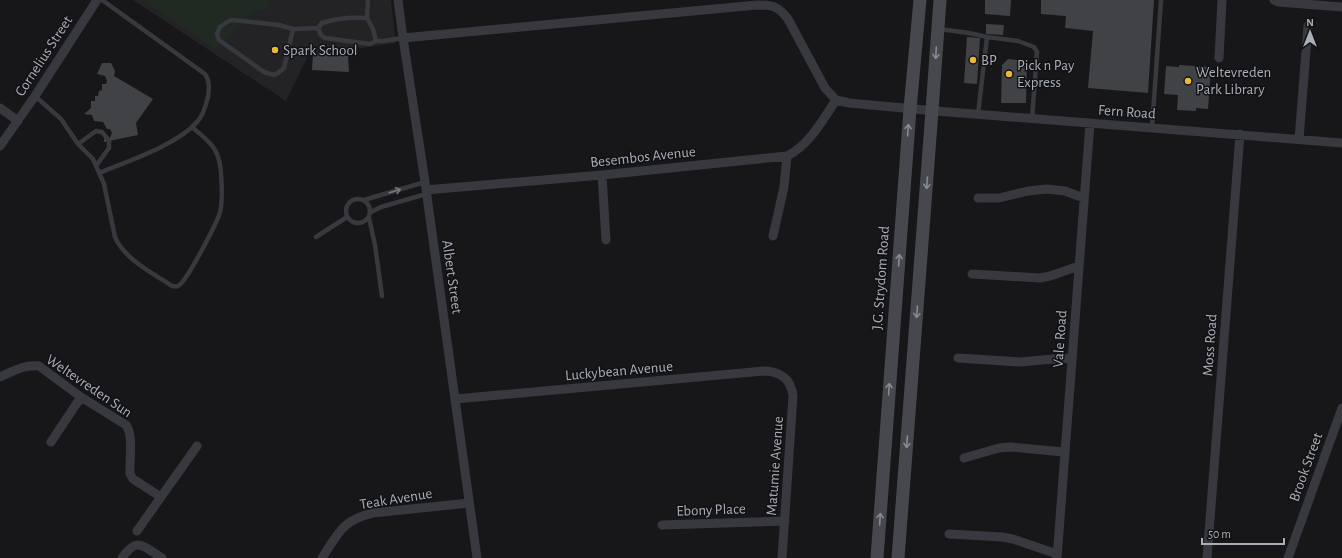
<svg xmlns="http://www.w3.org/2000/svg" width="1342" height="558" font-family="'Alegreya Sans',sans-serif">
<rect width="100%" height="100%" fill="#171719"/>
<path fill="#232326" d="M133,0h258l5,43 -88,13 -22,45z"/>
<path fill="#212923" d="M142,0h128l-5,11 -9,-2 -41,40z"/>
<path fill="#414246" d="M985,0h26l-1,16 -25,-2z
M1041,0h113l-6,93 -60,-5 5,-57 -28,-3 1,-12 -25,-2z
M986,24l18,1 -1,10 -17,-1z
M967,37l13,1 -3,46 -13,-1z
M313,54l35,2 1,16 -37,-2z
M1008,59l19,2 -1,42h-25l1,-38z
M102,63h9l4,8 -1,5 39,23 -17,24 2,12 -34,7v-3l6,-1 2,-5 -2,-4h-3l-4,-7 -9,-1 -2,-6 -8,-1 7,-6v-7h4v-5h3l1,-5 3,-1v-6h4l1,-3 -2,-5 -8,-2z
M1179,65l32,2 -3,42 -12,-1v3l-19,-1 1,-15 -14,-1 2,-28 13,1z"/>
<g fill="none" stroke-linecap="round" stroke-linejoin="round">
<path stroke="#38393e" stroke-width="4.5" d="M368,0l-1,18 6,11 3,12
M367,18c-16,-1 -30,0 -45,5l-4,5 3,7 4,3 45,6 6,-3h7l20,-3
M293,29l-9,39 -6,5 -4,2 -10,-3 -45,-32 -2,-6 3,-7 7,-5 5,-2 47,5 14,4 25,-1
M939,29l30,4 18,4 31,4 16,6 3,5 -5,67
M35,96l26,23 17,25 15,15 11,25 11,53c9,22 38,36 57,49 3,0 4,1 6,0 8,-3 40,-65 42,-74 3,-11 2,-45 -2,-55 -3,-12 -17,-22 -26,-30
M978,114l9,-77
M1152,128l9,-128
M78,144l18,-13 6,1 5,6
M96,166l13,-18v-7
M99,173c29,-12 78,-28 98,-51 5,-5 9,-17 11,-25 1,-8 2,-16 -3,-23l-103,-74
M346 211a12 12 0 1 1 24 0a12 12 0 1 1-24 0Z
M364,200l61,-18
M371,212l10,-5 45,-13
M369,218l6,27 7,51
M316,237l31,-20"/>
<path stroke="#38393e" stroke-width="9" d="M398,0l5,38 22,144 52,376
M1274,0l4,2 64,5
M403,38l354,-33c16,0 21,1 31,14l37,69 11,12 13,3 87,8 406,32
M1219,58l3,-58
M0,108l18,13
M1299,139l9,-113
M0,146l35,-50 62,-96
M602,175l4,65
M426,190l176,-15 185,-19c22,-11 36,-36 49,-56
M978,198h21l29,-7 19,-2 18,2 19,7
M773,236l11,-49 3,-31
M972,274l68,4 10,-2 29,-10
M958,358l62,4 33,-3 19,-1
M0,377c13,-6 25,-13 39,-11l42,31 45,28c8,11 3,35 4,49l3,5 28,18
M455,399l310,-28c16,1 26,8 28,25l-11,162
M51,442l30,-45
M964,458l35,-10 12,-1 53,5
M662,525l123,-4
M137,531l60,-85
M949,534l53,3 11,2 44,15
M122,558c15,-22 21,-12 40,0
M322,558c16,-24 20,-38 51,-45l96,-10
M1057,558l33,-435
M1207,558l33,-424
M1288,558l54,-150"/>
<path stroke="#46484e" stroke-width="13" d="M877,558l33,-449 10,-109
M898,558l33,-434 9,-124"/>
</g>
<defs><path id="oneway-shaft" d="M-6 0H5M1.5-3L5.5 0L1.5 3" fill="none" stroke-width="1.6" stroke-linecap="round" stroke-linejoin="round"/></defs>
<g stroke="#878a94">
<use href="#oneway-shaft" transform="translate(936 53) rotate(93)"/>
<use href="#oneway-shaft" transform="translate(908 130) rotate(-86)"/>
<use href="#oneway-shaft" transform="translate(927 183) rotate(94)"/>
<use href="#oneway-shaft" transform="translate(899 260) rotate(-86)"/>
<use href="#oneway-shaft" transform="translate(917 312) rotate(94)"/>
<use href="#oneway-shaft" transform="translate(889 389) rotate(-86)"/>
<use href="#oneway-shaft" transform="translate(907 442) rotate(94)"/>
<use href="#oneway-shaft" transform="translate(880 519) rotate(-86)"/>
</g>
<use stroke="#777982" href="#oneway-shaft" transform="translate(395 191) rotate(-17)"/>
<g fill="#edb73c" stroke="#121214" stroke-width="1.5">
<circle cx="275" cy="50" r="4"/>
<circle cx="973" cy="60" r="4"/>
<circle cx="1009" cy="74" r="4"/>
<circle cx="1188" cy="81" r="4"/>
</g>
<g text-anchor="middle" dominant-baseline="central" stroke-width="3" stroke-linejoin="round" paint-order="stroke">
<g font-size="15" fill="#aaaeb9" stroke="#121214" text-anchor="start">
<text x="283" y="50">Spark School</text>
<text x="981" y="60">BP</text>
<text x="1017" y="65">Pick n Pay<tspan x="1017" dy="17">Express</tspan></text>
<text x="1196" y="72">Weltevreden<tspan x="1196" dy="17">Park Library</tspan></text>
</g>
<g font-size="15" fill="#aaaeb9" stroke="#121214">
<text transform="translate(44 56) rotate(-57)">Cornelius Street</text>
<text transform="translate(1127 112) rotate(4)">Fern Road</text>
<text transform="translate(643 157) rotate(-6)">Besembos Avenue</text>
<text transform="translate(452 277) rotate(82)">Albert Street</text>
<text transform="translate(881 278) rotate(-86)">J.G. Strydom Road</text>
<text transform="translate(1060 339) rotate(-86)">Vale Road</text>
<text transform="translate(1210 345) rotate(-86)">Moss Road</text>
<text transform="translate(619 371) rotate(-5)">Luckybean Avenue</text>
<text transform="translate(89 386) rotate(34)">Weltevreden Sun</text>
<text transform="translate(775 466) rotate(-86)">Matumie Avenue</text>
<text transform="translate(1306 467) rotate(-70)">Brook Street</text>
<text transform="translate(396 499) rotate(-9)">Teak Avenue</text>
<text transform="translate(711 510) rotate(-2)">Ebony Place</text>
</g>
</g>
<g transform="translate(1310 32)" stroke="#121214" stroke-width="3" paint-order="stroke">
<path d="M0-3L7 15L0 10L-7 15Z" fill="#aaaeb9"/>
<text y="-6" font-size="11" font-weight="bold" text-anchor="middle" fill="#aaaeb9">N</text>
</g>
<path d="M1202 538v6h82v-6" fill="none" stroke="#aaaeb9" stroke-width="2"/>
<text x="1208" y="538" font-size="12" fill="#aaaeb9" stroke="#121214" stroke-width="3" paint-order="stroke">50 m</text>
</svg>
